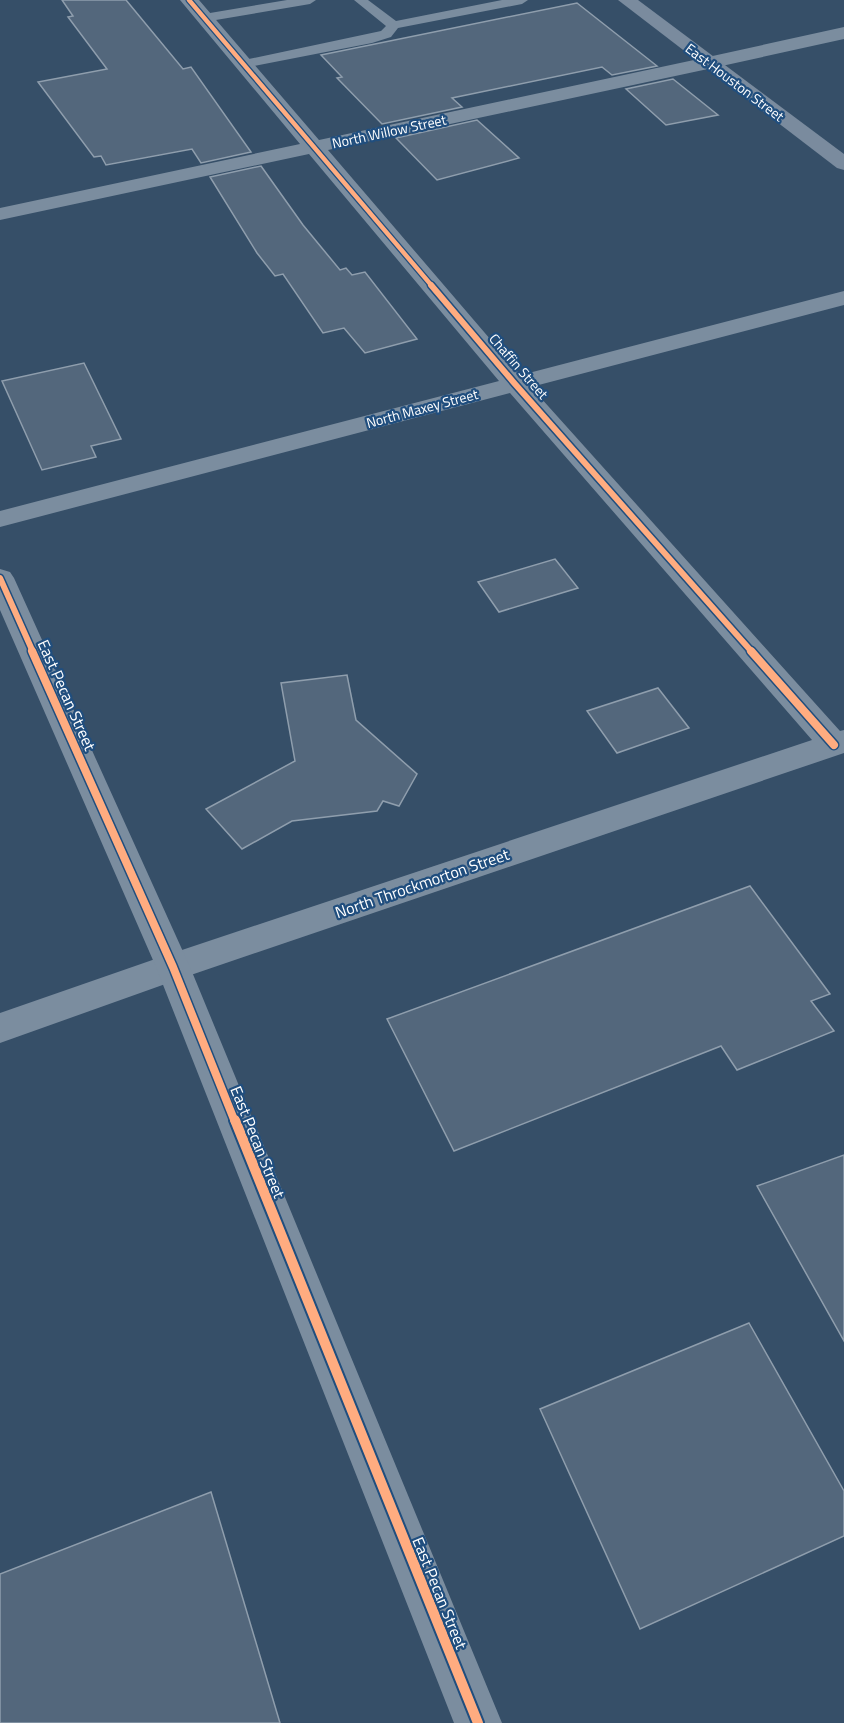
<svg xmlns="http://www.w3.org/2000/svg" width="844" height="1723" font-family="'Titillium Web',sans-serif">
<rect width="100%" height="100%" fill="#364f68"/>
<path fill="#53677c" stroke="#8f9ead" stroke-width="1.5" d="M62,0h64l57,69 8,-2 60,85 -50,11 -9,-14 -86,16 -5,-9 -7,1 -56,-75 69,-13 -39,-52 5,-1z
M577,3l80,63 -45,9 -10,-8 -150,31 10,9 -80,17 -45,-46 5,-1 -21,-22z
M673,79l45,36 -52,10 -40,-36z
M477,120l42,38 -82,22 -41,-42z
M261,166l42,59 37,45 6,-2 6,7 13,-3 52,67 -52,14 -21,-25 -21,5 -40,-59 -8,2 -18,-23 -47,-76z
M84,363l37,76 -30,7 5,11 -54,13 -40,-89z
M555,559l23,29 -79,24 -21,-30z
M347,675l9,45 61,54 -18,32 -16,-5 -6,10 -85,10 -50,28 -36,-40 89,-48 -14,-78z
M658,688l31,40 -72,25 -30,-42z
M750,886l80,108 -19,7 23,30 -97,39 -16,-24 -267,105 -67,-132z
M844,1155v186l-87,-155z
M749,1323l95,168v45l-204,93 -100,-220z
M211,1492l69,231h-280v-149z"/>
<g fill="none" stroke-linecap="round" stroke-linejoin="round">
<path fill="#7b8d9f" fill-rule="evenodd" d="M287,0h29l-6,4 -106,18 -7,-4 7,-4z
M354,0h14l28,21 106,-21h26l-6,4 -124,24 -7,9 -19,6 -128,25 -7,-4 7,-4 137,-29 5,-5z"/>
<path fill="#7b8d9f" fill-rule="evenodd" d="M180,0h19l120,140 389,-83 7,2 2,4 -2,4 -7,2 -380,81 193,225 323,-84v14l-313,82 309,344 4,-1v23l-659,224 -185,66v-30l161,-56 651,-217 -302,-347 -510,134v-16l499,-130 -190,-227 -309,66v-12l300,-64z"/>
<path fill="#7b8d9f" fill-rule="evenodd" d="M844,27v12l-136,30 -7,-2 -2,-4 2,-4 7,-2z
M0,569l10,3 4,6 176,389 312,756h-48l-298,-756 -156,-357z"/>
<path fill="#7a8b9e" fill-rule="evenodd" d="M618,0h20l206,154v16l-7,-2z"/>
<g stroke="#204e7e" stroke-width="7">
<path id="cycleway-far3" d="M189,0l243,286"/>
</g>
<g stroke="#204e7e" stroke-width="9">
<path id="cycleway-far2" d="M431,285l84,99 237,268
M0,578l33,74"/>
</g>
<g stroke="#204e7e" stroke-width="11">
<path id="cycleway-far1" d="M32,651l141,316 62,155
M751,651l83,94"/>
</g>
<g stroke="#204e7e" stroke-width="14">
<path id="cycleway" d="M235,1120l243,603"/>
</g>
<use href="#cycleway-far3" stroke="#ffac80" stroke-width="4.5"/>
<use href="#cycleway-far2" stroke="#ffac80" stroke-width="6"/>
<use href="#cycleway-far1" stroke="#ffac80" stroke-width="8"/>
<use href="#cycleway" stroke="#ffac80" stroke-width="10"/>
</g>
<g text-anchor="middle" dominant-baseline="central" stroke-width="4.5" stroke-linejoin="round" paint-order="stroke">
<g font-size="14" fill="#fff" stroke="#204e7e">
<text transform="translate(735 82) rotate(37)">East Houston Street</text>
<text transform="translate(389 131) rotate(-12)">North Willow Street</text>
<text transform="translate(519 366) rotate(49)">Chaffin Street</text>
<text transform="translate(422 408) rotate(-15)">North Maxey Street</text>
</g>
<g font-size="16" fill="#fff" stroke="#204e7e">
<text transform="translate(67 695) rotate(66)">East Pecan Street</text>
<text transform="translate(422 883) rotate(-19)">North Throckmorton Street</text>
<text transform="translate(258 1142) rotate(68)">East Pecan Street</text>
<text transform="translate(440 1593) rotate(68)">East Pecan Street</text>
</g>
</g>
</svg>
